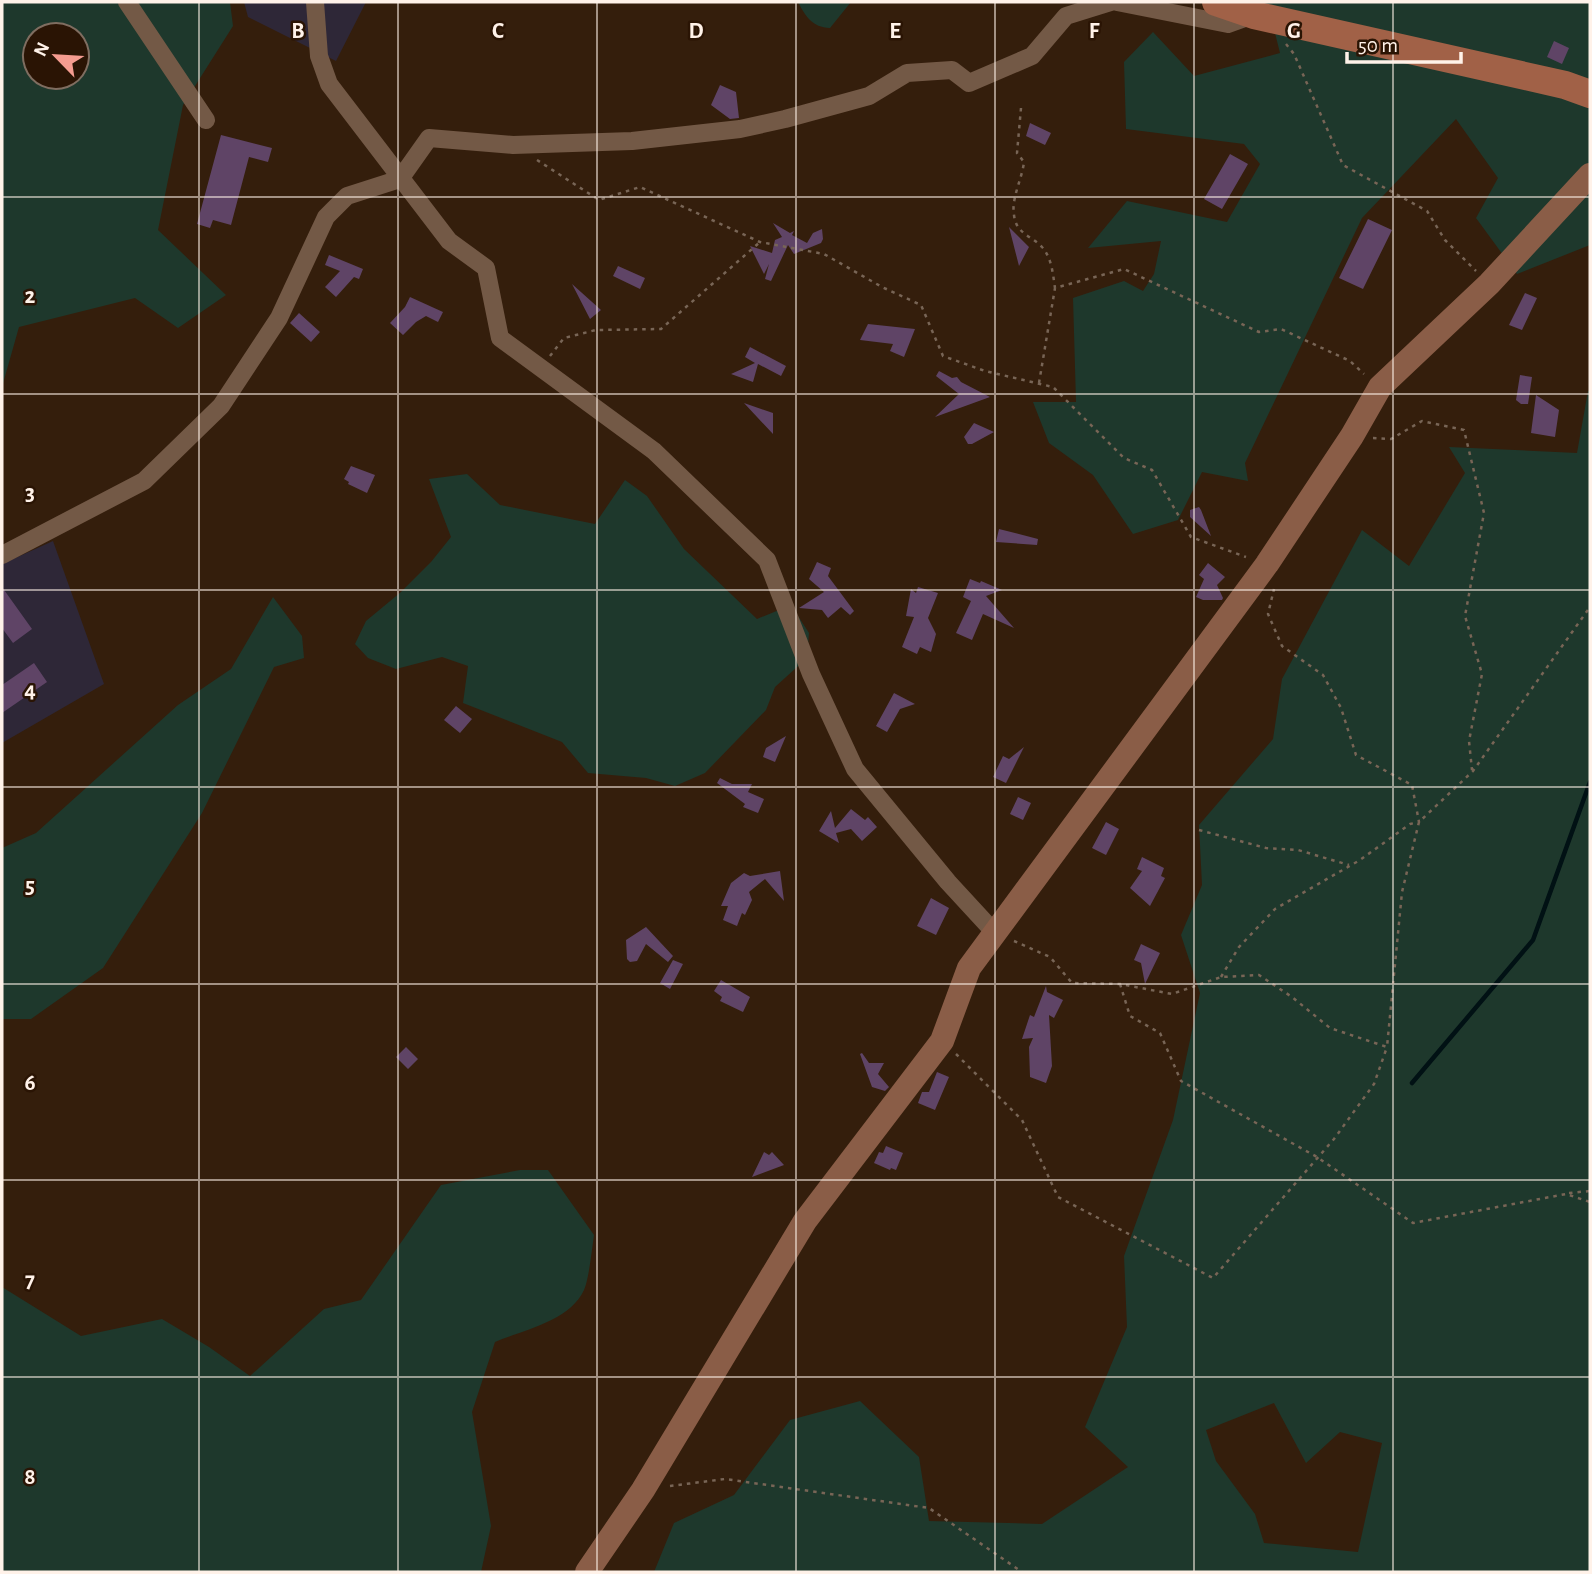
<svg xmlns="http://www.w3.org/2000/svg" width="1592" height="1574" font-family="'Alegreya Sans',sans-serif">
<rect width="100%" height="100%" fill="#341e0c"/>
<path fill="#2e2737" d="M244,2h122l-30,59 -88,-44z
M53,541l51,143 -102,59v-179z"/>
<path fill="#1e382c" fill-rule="evenodd" d="M2,2h228l3,24 -50,79 -25,125 68,65 -48,33 -43,-30 -116,29 -17,60zM35,35h42v42h-42z
M798,2h53l-21,26c-18,-1 -24,-11 -32,-26z
M1253,2h337v243l-73,29 -41,-56 22,-40 -42,-59 -94,99 -117,245 3,18 -46,-9 -24,48 -45,14 -40,-59 -44,-32 -16,-41h43l-3,-104 51,-17 19,10 11,-17 7,-33 -73,7 39,-47 100,21 33,-58 -16,-20 -118,-15 -2,-67 29,-30 41,44 86,-23 -11,-44z
M1588,391h2v1181h-936l20,-49 60,-28 56,-75 70,-19 59,56 10,64 113,3 86,-57 -43,-40 42,-100 -3,-71 49,-136 27,-127 -19,-58 21,-50 -3,-60 74,-86 9,-60 80,-149 47,36 56,-93 -16,-26 128,6zM1274,1403l32,60 34,-31 42,11 -24,109 -94,-9 -9,-29 -39,-53 -10,-31z
M467,474l33,31 95,19 30,-44 22,16 37,53 73,70 34,-14 18,28 -2,25 -32,29 -9,23 -61,63 -30,13 -29,-8 -58,-5 -26,-31 -99,-39 5,-37 -26,-9 -46,12 -28,-11 -13,-14 11,-23 35,-29 30,-30 20,-25 -22,-58z
M273,597l29,39 2,22 -30,9 -72,146 -99,155 -72,51h-29v-171l34,-15 142,-128 53,-36z
M520,1170h28l46,65c-2,13 -5,44 -10,55 -14,31 -61,40 -89,52l-23,70 19,114 -10,46h-479v-285l79,49 81,-17 47,28 41,29 74,-67 37,-9 80,-115z"/>
<g fill="none" stroke-linecap="round" stroke-linejoin="round">
<path stroke="#011114" stroke-width="4.5" d="M1412,1083l121,-143 57,-158"/>
</g>
<path fill="#5f4466" d="M1554,41l15,7 -7,16 -15,-7z
M720,85l16,7 3,26 -9,1 -19,-14z
M1030,123l21,10 -6,12 -19,-9z
M221,135l51,13 -4,14 -19,-5 -18,68 -18,-5 -3,8 -13,-4z
M1230,154l18,10 -26,45 -18,-10z
M1368,219l24,11 -29,59 -24,-11z
M773,223l17,10 4,-2 -2,4 15,8 6,-10 9,-4 1,10 -2,4 -27,11 -6,-9 -17,36 -6,-2 4,-15 -5,10 -14,-28 22,7 3,-13 7,-3z
M1009,227l20,20 -10,19z
M329,255l34,14 -4,10 -5,-2 -18,20 -11,-10 15,-16 -15,-6z
M618,266l27,12 -5,11 -27,-13z
M572,284l29,26 -11,9z
M1525,293l12,5 -15,32 -13,-5z
M410,297l33,15 -5,10 -12,-6 -10,6 -13,13 -13,-12 15,-16z
M299,313l21,19 -9,10 -21,-19z
M868,324l47,5 -11,28 -14,-6 3,-7 -33,-4z
M750,347l36,19 -5,10 -23,-12 -5,18 -22,-8 24,-11 -10,-6z
M939,371l13,7 5,-1 4,5 29,15 -55,20 24,-23 -23,-18z
M1520,375l12,2 -4,27h-7l-5,-4z
M1536,395l23,15 -4,27 -24,-4z
M744,403l29,10v21z
M974,423l20,9 -22,12h-4l-4,-7z
M351,466l24,9 -8,18 -19,-9 1,-2 -5,-3z
M1199,507l2,3 10,26 -21,-19v-7z
M999,529l39,10 -1,6 -41,-3z
M817,562l14,6 -3,8 26,35 -4,4 -9,-8 -13,11 -6,-8 -23,-2 25,-16 -15,-13z
M1208,563l17,14 -8,8 6,13 -1,2h-19l-7,-3 8,-18 -5,-4z
M970,579l10,4 1,-2 21,9 -16,6 28,32 -31,-14 -11,26 -16,-7 15,-32 -8,-4z
M2,587l30,42 -19,14 -11,-15z
M918,587l20,6 -10,25 8,16 -5,18 -11,-5 -3,7 -15,-7 12,-30 -8,-1 5,-27 5,4z
M34,663l13,19 -45,31v-28z
M894,693l21,11 -15,5 -13,23 -11,-6z
M456,706l16,13 -12,14 -16,-13z
M786,736l-11,26 -12,-5 3,-9z
M1024,747l-18,36 -13,-6 10,-21 6,3z
M720,778l12,6h20l-4,8 16,7 -6,14 -15,-6 2,-3 -28,-21z
M1018,797l13,6 -8,17 -13,-6z
M851,809l14,11 3,-3 9,10 -15,14 -11,-12 -15,4 3,10 -20,-12 12,-20 4,17z
M1106,822l13,7 -13,26 -14,-7z
M1142,857l22,11 -3,8 4,2 -15,28 -20,-18 12,-17 -5,-2z
M780,871l4,30 -19,-22 -16,13 3,8 -7,15 -3,-2 -5,13 -14,-6 5,-14h-7l10,-23 13,-10 6,3z
M931,898l18,10 -13,27 -19,-9z
M646,927l27,29 -5,6 -22,-18 -9,17 -7,1 -3,-3 -1,-19z
M1141,944l19,9 -15,31 -4,-21 -7,-3z
M673,960l10,4 -13,25 -10,-6z
M721,980l29,17 -7,15 -23,-11 2,-4 -8,-6z
M1046,986l1,6 16,8 -9,18 -5,-3 3,51 -6,17 -16,-6 -1,-30 4,-9 -11,1 8,-24 4,2z
M406,1047l12,12 -10,10 -12,-12z
M862,1053l7,10h15l-6,11 11,13 -4,4 -13,-4 -12,-33z
M937,1072l12,5 -14,33 -17,-7 4,-11h7z
M886,1146l17,7 -7,17 -5,-2 -1,2 -16,-7 5,-11 4,1z
M764,1152l5,3 3,-3 12,13 -32,12z"/>
<g fill="none" stroke-linecap="round" stroke-linejoin="round">
<path stroke="#786556" stroke-width="2.5" stroke-dasharray="3.5 5" stroke-linecap="butt" d="M1286,44l8,10 49,111 84,46 18,29 31,31
M1021,108l-4,45 7,9c-2,17 -13,37 -10,53 2,19 18,21 28,32 10,11 11,28 13,41
M537,160l62,40 41,-13 120,55 64,12 58,33 39,18 22,51 42,15 68,16 71,71 28,12 39,67 55,20
M550,356l14,-18 32,-8 65,-1 99,-87
M1039,383l16,-95 69,-19 135,63 22,-3 69,32 14,13
M1373,438l18,1 31,-18 42,9 20,83 -19,103 17,58 -13,67 3,29
M1199,830l67,18 32,2 51,15
M1014,941l36,16 22,26 48,1 52,10 49,-17 38,-2 33,22 38,31 57,19 15,-155 17,-70 54,-51 117,-164
M1221,977l18,-30 36,-38 85,-49 50,-36 9,-2 -7,-37 -56,-30 -15,-47 -18,-33 -41,-29 -14,-32 6,-25
M1120,984l10,32 30,17 21,48 136,76 96,66 153,-29 24,8
M956,1054l66,66 36,77 155,81 121,-139 40,-55 13,-37
M1569,1193l21,-2
M670,1486l55,-7 204,29 93,64"/>
<path stroke="#735946" stroke-width="18" d="M127,2l79,118
M315,2l4,54 10,28 120,157 37,27 14,70 154,113 113,109 44,114 44,95 93,113 47,51
M1117,2l111,22 25,-9
M2,555l142,-74 77,-75 58,-88 47,-101 21,-21 53,-17 29,-41 84,7 119,-4 108,-12 45,-10 84,-23 38,-23 45,-3 17,13 63,-27 34,-40 45,-14"/>
<path stroke="#8a5d47" stroke-width="24" d="M587,1572l56,-82 162,-269 137,-180 27,-73 298,-404 85,-128 28,-49 109,-103 101,-109"/>
<path stroke="#a16147" stroke-width="28" d="M1216,2l38,13 311,70 25,9"/>
</g>
<path fill="none" stroke="#fff2e9" stroke-width="2" stroke-opacity="0.55" d="M199,2v1570M398,2v1570M597,2v1570M796,2v1570M995,2v1570M1194,2v1570M1393,2v1570M2,197h1588M2,394h1588M2,590h1588M2,787h1588M2,984h1588M2,1180h1588M2,1377h1588"/>
<g font-size="23" text-anchor="middle" font-weight="bold" fill="#fff2e9" stroke="#2a1404" stroke-width="5" stroke-linejoin="round" paint-order="stroke">
<text x="298" y="38">B</text>
<text x="498" y="38">C</text>
<text x="696" y="38">D</text>
<text x="895" y="38">E</text>
<text x="1094" y="38">F</text>
<text x="1294" y="38">G</text>
<text x="30" y="303">2</text>
<text x="30" y="500">3</text>
<text x="30" y="697">4</text>
<text x="30" y="893">5</text>
<text x="30" y="1090">6</text>
<text x="30" y="1287">7</text>
<text x="30" y="1484">8</text>
</g>
<rect width="1592" height="1574" fill="none" stroke="#fff2e9" stroke-width="7"/>
<g transform="translate(56 56) rotate(295)"><circle r="33" fill="#2a1404" stroke="#7f6d60" stroke-width="2"/>
<path d="M0-5L12 26L0 18L-12 26Z" fill="#f59c90"/>
<text y="-10" font-size="19" font-weight="bold" text-anchor="middle" fill="#fff2e9">N</text>
</g>
<path d="M1347 52v10h114v-10" fill="none" stroke="#fff2e9" stroke-width="3.5"/>
<text x="1358" y="52" font-size="21" fill="#fff2e9" stroke="#2a1404" stroke-width="5" paint-order="stroke">50 m</text>
</svg>
